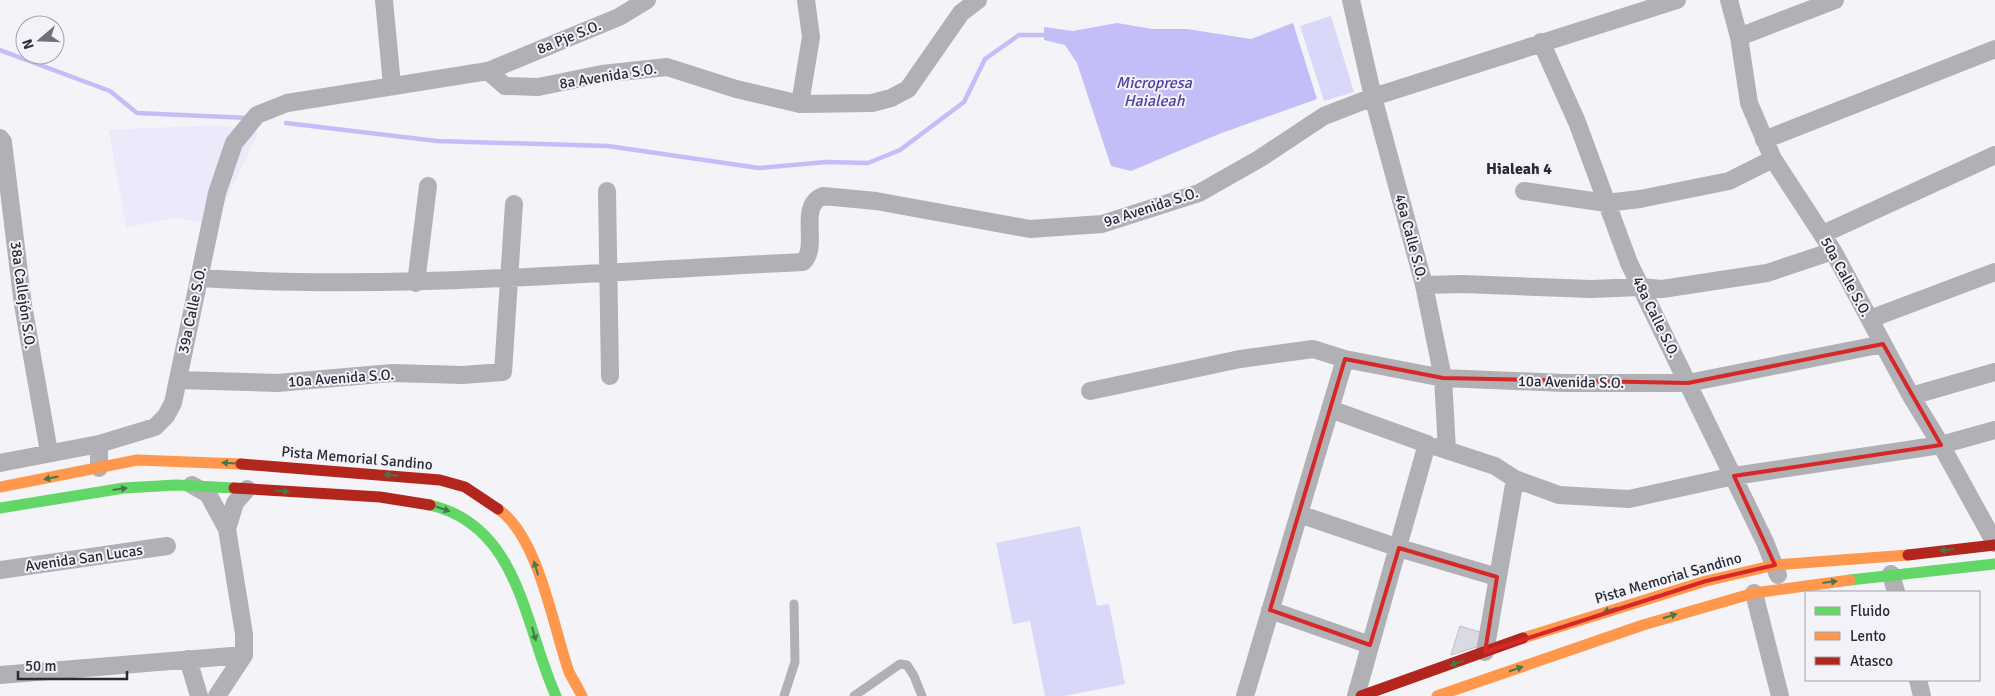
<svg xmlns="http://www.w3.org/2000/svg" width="1995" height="696" font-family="Signika,sans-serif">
<rect width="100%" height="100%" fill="#f3f3f8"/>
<path fill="#eaeafa" d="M220,125l38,8 -44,92 -37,-7 -51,9 -17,-97z"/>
<path fill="#dad8f9" d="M1331,16l23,76 -30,9 -24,-75z
M1080,526l17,80 12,-2 16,80 -61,12h-19l-15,-75 -17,3 -17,-81z"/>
<path fill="#c3bef8" d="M1117,23l35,6h35l64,10 42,-16 24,76 -98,35 -88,37 -20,-5 -34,-103 -12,-18 -21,-5v-13l29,4z"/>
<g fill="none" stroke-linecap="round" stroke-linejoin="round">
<path stroke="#c3bef8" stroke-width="4.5" d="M0,50l110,41 27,22 112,5
M286,123l151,18 171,5 151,22 67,-6 42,1 32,-13 64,-48 21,-43 34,-24h25"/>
</g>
<path fill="#dadae3" stroke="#bdbdc5" d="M1460,626l23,7 -4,13 -28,9z"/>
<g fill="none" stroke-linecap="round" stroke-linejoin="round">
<path stroke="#b0b0b5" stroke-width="9" d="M784,696l11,-34 -1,-58
M854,696l46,-32 7,1 7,11 8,20"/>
<path stroke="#b0b0b5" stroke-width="18" d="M384,0l8,85
M1351,0l22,97 51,188 19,93 4,72
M1729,0l10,37 10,66 24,56 60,92 78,145 30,49 54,98
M1739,37l96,-37
M1541,42l36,80 52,141 136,279 13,33
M488,71l17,15 33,1 64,-13 65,-7 69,22 64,15 72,-1 19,-5 17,-9 53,-76 17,-13
M800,104l11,-67 -5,-37
M0,138l3,4 20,163 26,147
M1764,140l231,-91
M607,191l3,185
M1524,191l82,12 34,-4 89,-18 44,-22
M1823,234l172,-79
M199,278c201,13 402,-7 604,-16 17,-16 -6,-56 20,-66l53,5 154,28 72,-5 97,-31 60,-34 65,-43 49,-19 304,-97
M416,283l12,-97
M1424,285l39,-1 128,5 50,-2 21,2 105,-16 66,-22
M1870,319l125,-47
M178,380l99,3 115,-10 70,2 41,-3 11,-168
M1090,391l150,-32 73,-10 32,10 98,19 121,5h124l195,-39
M1911,396l84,-24
M1330,409l97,35 -71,252
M1437,447l58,19 20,13
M0,463l99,-19
M99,468v-24l56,-17 11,-11 7,-13 44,-210 17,-50 23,-28 30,-12 201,-32 131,-54 28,-17
M192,485l16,9 19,35 17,105v21l-27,41
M1299,514l100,34 98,29
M227,529l8,-26 12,-14
M0,570l167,-24
M1891,574l5,18
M1754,593l26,103
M1270,610l100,35
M1485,652l30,-173 44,16 70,4 105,-23 207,-31 54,-15
M188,659l11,37
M0,675l244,-20
M1918,680l4,16
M1245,696l100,-337"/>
<path stroke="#63d668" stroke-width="11" d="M430,505c90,21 94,121 126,191
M0,508l124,-20 52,-3 58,3
M1850,580l145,-16"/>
<path stroke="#ff974d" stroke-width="11" d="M0,487l137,-27 104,4
M498,509c41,28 55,118 71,163 4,8 9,16 13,24
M1523,638l183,-57 69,-16 133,-10
M1437,696l206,-71 111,-32 96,-13"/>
<path stroke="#b3261e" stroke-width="11" d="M241,464l199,16 25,7 33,22
M234,488l146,9 50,8
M1908,555l87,-10
M1361,696l162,-58"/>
</g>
<defs><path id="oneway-solid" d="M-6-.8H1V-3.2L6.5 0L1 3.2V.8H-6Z" transform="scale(1.25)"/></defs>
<g fill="#44774d">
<use href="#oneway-solid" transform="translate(229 463) rotate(-176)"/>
<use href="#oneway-solid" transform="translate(391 475) rotate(-175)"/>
<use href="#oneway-solid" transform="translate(51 478) rotate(169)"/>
<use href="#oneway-solid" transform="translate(120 489) rotate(-7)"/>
<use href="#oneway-solid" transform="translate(282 491) rotate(3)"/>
<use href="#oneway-solid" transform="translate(443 509) rotate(19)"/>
<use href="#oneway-solid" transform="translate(1947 550) rotate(173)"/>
<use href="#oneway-solid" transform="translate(536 568) rotate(-107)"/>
<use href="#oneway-solid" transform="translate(1830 582) rotate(-7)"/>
<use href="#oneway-solid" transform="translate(1610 610) rotate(163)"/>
<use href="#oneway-solid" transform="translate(1670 616) rotate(-18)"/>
<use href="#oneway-solid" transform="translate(534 634) rotate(74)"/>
<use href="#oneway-solid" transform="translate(1457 663) rotate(160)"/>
<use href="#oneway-solid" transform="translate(1516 669) rotate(-19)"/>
</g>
<path fill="none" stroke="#d62828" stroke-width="4" stroke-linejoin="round" d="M1883,344l58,101 -207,31 41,89 -69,16 -221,71 12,-75 -98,-29 -29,97 -100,-35 75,-251 98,19 245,5z"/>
<g text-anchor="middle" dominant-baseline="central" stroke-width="4" stroke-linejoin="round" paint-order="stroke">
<g font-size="15" fill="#2a2a37" stroke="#f2f2f9">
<text transform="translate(569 37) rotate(-22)">8a Pje S.O.</text>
<text transform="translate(608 76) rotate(-9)">8a Avenida S.O.</text>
<text transform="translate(1151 207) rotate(-18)">9a Avenida S.O.</text>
<text transform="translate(1411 237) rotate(75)">46a Calle S.O.</text>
<text transform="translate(1846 277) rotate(61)">50a Calle S.O.</text>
<text transform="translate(23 295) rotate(82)">38a Callejón S.O.</text>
<text transform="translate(192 310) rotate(-78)">39a Calle S.O.</text>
<text transform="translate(1656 317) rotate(64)">48a Calle S.O.</text>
<text transform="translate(341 378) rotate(-4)">10a Avenida S.O.</text>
<text transform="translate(1571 382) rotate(1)">10a Avenida S.O.</text>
<text transform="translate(357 458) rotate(5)">Pista Memorial Sandino</text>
<text transform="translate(84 558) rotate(-8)">Avenida San Lucas</text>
<text transform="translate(1668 578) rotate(-16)">Pista Memorial Sandino</text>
</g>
<g font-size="16" font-style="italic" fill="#51419e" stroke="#f2f2f9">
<text x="1154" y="83">Micropresa<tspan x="1154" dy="18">Haialeah</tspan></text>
</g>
<g font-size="16" font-weight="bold" fill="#2a2a37" stroke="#f2f2f9">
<text x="1519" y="169">Hialeah 4</text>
</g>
</g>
<rect x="1805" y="591" width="175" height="90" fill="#f2f2f9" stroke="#a2a2ab"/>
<rect x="1815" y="607" width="25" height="8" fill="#63d668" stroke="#a2a2ab"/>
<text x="1850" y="616" font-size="15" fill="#2a2a37">Fluido</text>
<rect x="1815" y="632" width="25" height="8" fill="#ff974d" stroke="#a2a2ab"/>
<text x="1850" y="641" font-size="15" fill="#2a2a37">Lento</text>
<rect x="1815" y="657" width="25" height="8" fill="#b3261e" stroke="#a2a2ab"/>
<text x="1850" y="666" font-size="15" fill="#2a2a37">Atasco</text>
<g transform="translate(40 40) rotate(251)"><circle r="24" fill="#f2f2f9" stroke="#a2a2ab"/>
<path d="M0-4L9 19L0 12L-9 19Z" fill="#70707b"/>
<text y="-8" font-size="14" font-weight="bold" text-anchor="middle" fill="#2a2a37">N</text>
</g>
<path d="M18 671v8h109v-8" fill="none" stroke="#2a2a37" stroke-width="2.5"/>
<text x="25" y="671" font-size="15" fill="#2a2a37" stroke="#f2f2f9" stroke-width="4" paint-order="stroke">50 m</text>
</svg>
